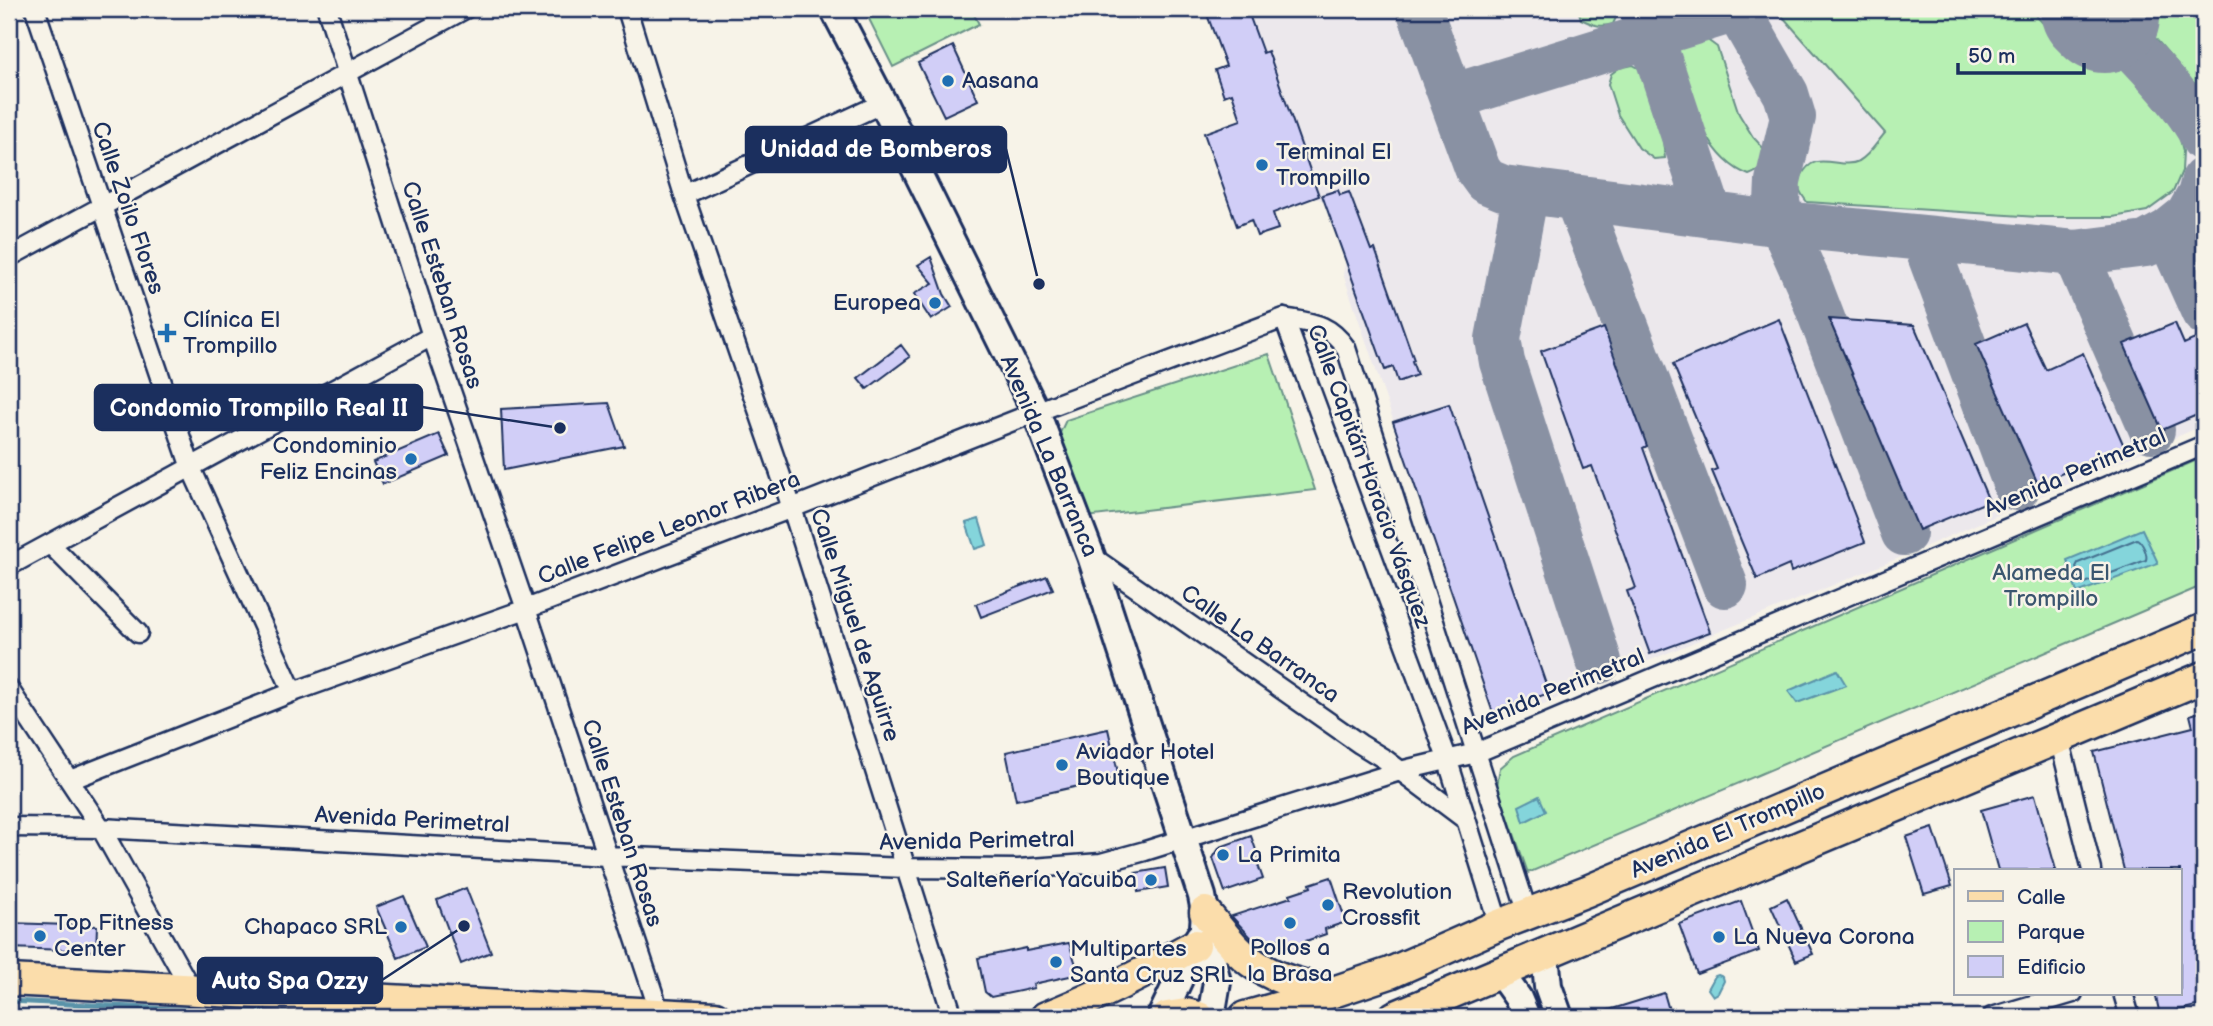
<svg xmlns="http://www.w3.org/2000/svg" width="2213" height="1026" font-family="'Balsamiq Sans',sans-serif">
<rect width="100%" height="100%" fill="#f7f3e8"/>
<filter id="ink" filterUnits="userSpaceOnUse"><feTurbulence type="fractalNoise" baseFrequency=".0143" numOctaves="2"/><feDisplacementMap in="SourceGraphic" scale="14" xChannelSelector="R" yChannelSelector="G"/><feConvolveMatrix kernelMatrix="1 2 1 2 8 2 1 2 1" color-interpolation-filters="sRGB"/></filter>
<g filter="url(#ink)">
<path fill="#ece8ec" d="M1205,9h999v416l-305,133 -402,165 -154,-449 3,-15 -22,-58 -9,-3 -42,14 5,17 -21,7 -6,-15 -14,5 -33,-93 37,-14 -9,-26 -8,3 -9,-26 10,-4z"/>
<path fill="#b7f0b3" stroke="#699088" stroke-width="2" d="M864,9h107l8,15 -86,43z
M1578,9h42l-7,15c-13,4 -20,1 -32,-5z
M1776,9h254l44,48 22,-20 81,90 6,24 -1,20 -9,21 -26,19 -34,6h-75l-231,-15c-6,-8 -11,-15 -6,-25 13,-30 38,-6 58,-16 10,-5 19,-20 26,-28z
M2130,9h74v86z
M1702,36l15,11 22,67 14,23 13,14c-1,15 -4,19 -17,24 -47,-18 -59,-81 -74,-124l16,-14z
M1633,65l9,5 11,13 12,41 -3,9 3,25 -11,1 -15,-11 -21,-33 -10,-31 3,-10 8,-6z
M2204,227v36l-3,-6 -14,-13z
M1269,354l46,136 -229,27 -28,-80 8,-17z
M2204,457v128l-676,288 -31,-87 3,-18 14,-12z"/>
<path fill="#84d5db" stroke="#5a93a9" stroke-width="2" d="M979,519l8,26 -12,4 -9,-26z
M2142,529l16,34 -81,30 -10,-33z
M1837,670l9,15 -49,18 -9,-12z
M1539,796l7,15 -22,11 -5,-16z
M1718,975l5,2 1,4 -6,12 -5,3 -5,-7 7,-13z"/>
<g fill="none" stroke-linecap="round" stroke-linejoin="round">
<path stroke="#457190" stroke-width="2" d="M2137,539c5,3 11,15 9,21l-61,23 -4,-1 -5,-15 2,-4z"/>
<path stroke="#5a93a9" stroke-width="5" d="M9,1001l328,16"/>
<path stroke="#8991a3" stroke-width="46" d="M1419,9l59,161 8,11 17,7 279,36 293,29 71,-9 22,-12 20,-16 12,-21 4,-15
M1642,9l68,206
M1737,9l49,85 7,23 -15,64 -1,21 5,22 26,58 96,251
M2104,17c33,37 79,78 100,122
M1452,97l284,-88
M1526,191l-28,148 4,23 97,299
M1577,198l148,387
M2168,232l36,80
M1924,239l93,249
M2075,253l77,177"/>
<path stroke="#8991a3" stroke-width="112" d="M2096,9l8,8"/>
</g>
<path fill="#d1cef7" stroke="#1b2f5e" stroke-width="2" d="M1205,9h42l16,44 5,-2 51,145 -46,17 5,16 -21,7 -6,-16 -14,6 -33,-93 37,-13 -9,-27 -8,3 -9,-26 11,-4z
M953,46l25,54 -34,16 -26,-53z
M1338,190l2,5 9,-3 22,58 4,-1 39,111 -2,1 5,14 -19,7 -5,-15 -8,3 -63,-175z
M931,257l13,37 8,13 -21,13 -17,-26 19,-11 -15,-18z
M1779,319l86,223 -74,30 -2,-7 -32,14 -45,-108 5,-2 -44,-105z
M1829,319l85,6 75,176 -70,29z
M2024,323l22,47 37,-17 41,93 -86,38 -62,-140z
M2175,323l9,21 20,-9v77l-42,18 -38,-86z
M1604,328l43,118 -4,2 67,184 -60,22 -23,-63 9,-3 -25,-70 -19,-52 -9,3 -42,-118z
M901,345l9,12 -43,32 -9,-11z
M609,403l15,43 -120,24 -3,-61z
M1449,404l100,289 -56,20 -100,-291z
M439,434l10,22 -66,28 -10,-22z
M1047,576l6,13 -72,28 -5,-13z
M2204,711v293l-44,11 -5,-22h25v-123h-56l-30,-118 99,-25 -3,-12z
M1108,729l11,48 -103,23 -10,-48z
M2035,795l21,75h-58l-17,-60z
M1933,828l19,58 -28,8 -18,-57z
M1251,836l10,28 -3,1 5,14 -38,13 -12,-34 7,-11z
M1165,868l3,19 -30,5 -3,-19z
M1331,877l15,45 -21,7 1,5 -20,7 2,7 -18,5 -5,-16 -26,9 -26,-28 -1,-2 59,-19 -1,-3 21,-7 -1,-3z
M466,888l25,64 -30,12 -24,-64z
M404,896l22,51 -28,11 -22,-51z
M1787,898l26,56 -17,7 -25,-55z
M1741,901l18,50 -62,23 -18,-50z
M10,923l87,3 -1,25 -87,-3z
M1069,943l10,31 -46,10 1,4 -43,9 -6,-5 -7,-34 48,-10v3z
M1664,993l7,24h-74l-1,-3z"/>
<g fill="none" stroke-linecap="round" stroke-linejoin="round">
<g stroke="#1b2f5e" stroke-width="23">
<path id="street" d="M35,9l156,459 102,224
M327,9l105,327 94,273 134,405
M627,9l57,186 108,313 161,509
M684,195l199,-92
M9,257l456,-248
M1284,318c28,5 45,5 62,30l182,566
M1284,318l163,440 52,167
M50,544l88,89
M1091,556l269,188 26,16 80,60
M9,566l423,-230
M9,689l92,139 90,161
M2059,738l33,132
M70,780l223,-88 233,-83 266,-101 244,-96 248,-94
M9,827l92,1 506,28 299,12 112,1 83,-6 44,-12 255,-80 76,-18 728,-308
M2123,993l7,24
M1992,1017l81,-24"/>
</g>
<g stroke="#1b2f5e" stroke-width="32">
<path id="secondary" d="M834,9l49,94 153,309 55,144 111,340 3,16 -1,14 13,56 -6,35
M1545,954l3,32 11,31
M1500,973l18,25 8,19
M1161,1017l38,-80"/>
</g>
<g stroke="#1b2f5e" stroke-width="35">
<path id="primary" d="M1205,912c17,20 35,46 59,58 21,12 45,16 69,22
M9,980l706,37
M1046,1017c52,-20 100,-45 149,-72
M1167,1017l19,-3 13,3
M1245,1017l88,-25 57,-19 109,-48 88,-34 617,-262
M1394,1017l810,-340"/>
</g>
<use href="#street" stroke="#f7f3e8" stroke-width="18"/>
<use href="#secondary" stroke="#f7f3e8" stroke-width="26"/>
<use href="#primary" stroke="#fbddab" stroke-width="30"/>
</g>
</g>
<g fill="#1f6fb2" stroke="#f7f3e8" stroke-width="2.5">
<circle cx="948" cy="81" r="7"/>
<circle cx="1262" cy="165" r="7"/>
<circle cx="935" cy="303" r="7"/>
<path d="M163.5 322.5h7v7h7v7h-7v7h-7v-7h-7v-7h7z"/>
<circle cx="411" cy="459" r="7"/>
<circle cx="1062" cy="765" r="7"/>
<circle cx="1223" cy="855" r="7"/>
<circle cx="1151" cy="880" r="7"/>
<circle cx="1328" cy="905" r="7"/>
<circle cx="1290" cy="923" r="7"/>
<circle cx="401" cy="927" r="7"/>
<circle cx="40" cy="936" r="7"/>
<circle cx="1719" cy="937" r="7"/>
<circle cx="1056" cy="962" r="7"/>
</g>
<g text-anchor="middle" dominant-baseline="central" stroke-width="5" stroke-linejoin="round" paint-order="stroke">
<g font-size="23" fill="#1b2f5e" stroke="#f7f3e8" text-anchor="start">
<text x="962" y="81">Aasana</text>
<text x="1276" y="152">Terminal El<tspan x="1276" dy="26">Trompillo</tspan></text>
<text x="921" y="303" text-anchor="end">Europea</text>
<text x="183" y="320">Clínica El<tspan x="183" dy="26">Trompillo</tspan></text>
<text x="397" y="446" text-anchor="end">Condominio<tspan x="397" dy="26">Feliz Encinas</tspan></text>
<text x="1076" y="752">Aviador Hotel<tspan x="1076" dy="26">Boutique</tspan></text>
<text x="1237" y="855">La Primita</text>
<text x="1137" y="880" text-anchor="end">Salteñería Yacuiba</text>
<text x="1342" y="892">Revolution<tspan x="1342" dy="26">Crossfit</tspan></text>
<text x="54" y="923">Top Fitness<tspan x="54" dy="26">Center</tspan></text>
<text x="387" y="927" text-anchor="end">Chapaco SRL</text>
<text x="1733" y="937">La Nueva Corona</text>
<text x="1290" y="948" text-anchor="middle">Pollos a<tspan x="1290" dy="26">la Brasa</tspan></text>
<text x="1070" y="949">Multipartes<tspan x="1070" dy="26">Santa Cruz SRL</tspan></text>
</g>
<g font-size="23" fill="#1b2f5e" stroke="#f7f3e8">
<text transform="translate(128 208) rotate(71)">Calle Zoilo Flores</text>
<text transform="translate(442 285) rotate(72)">Calle Esteban Rosas</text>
<text transform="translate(1049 456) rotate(67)">Avenida La Barranca</text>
<text transform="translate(2075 473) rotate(-23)">Avenida Perimetral</text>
<text transform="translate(1369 476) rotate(70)">Calle Capitán Horacio Vásquez</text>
<text transform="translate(669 528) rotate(-21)">Calle Felipe Leonor Ribera</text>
<text transform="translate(855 625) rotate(72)">Calle Miguel de Aguirre</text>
<text transform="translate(1260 644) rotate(35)">Calle La Barranca</text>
<text transform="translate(1553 692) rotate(-22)">Avenida Perimetral</text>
<text transform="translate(412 820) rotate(3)">Avenida Perimetral</text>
<text transform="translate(622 823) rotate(72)">Calle Esteban Rosas</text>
<text transform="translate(1728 831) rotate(-23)">Avenida El Trompillo</text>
<text transform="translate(977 841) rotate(-1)">Avenida Perimetral</text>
</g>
<g font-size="23" fill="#3a566f" stroke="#f7f3e8">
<text x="2051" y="573">Alameda El<tspan x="2051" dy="26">Trompillo</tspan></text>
</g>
</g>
<path fill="none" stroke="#1b2f5e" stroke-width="2.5" d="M1039 284L1006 149M560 428L422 407M464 926L382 980"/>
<g fill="#1b2f5e" stroke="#f7f3e8" stroke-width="2.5">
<circle cx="1039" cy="284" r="7"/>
<circle cx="560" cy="428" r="7"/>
<circle cx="464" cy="926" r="7"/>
</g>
<g fill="#1b2f5e" stroke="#1b2f5e" stroke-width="2.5">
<rect x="746" y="127" width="260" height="45" rx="7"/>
<rect x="95" y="385" width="327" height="45" rx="7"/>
<rect x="198" y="958" width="184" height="45" rx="7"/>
</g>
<g font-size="24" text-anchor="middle" font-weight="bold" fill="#fff">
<text x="876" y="157">Unidad de Bomberos</text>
<text x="259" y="416">Condomio Trompillo Real II</text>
<text x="290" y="989">Auto Spa Ozzy</text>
</g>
<rect width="2213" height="1026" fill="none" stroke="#f7f3e8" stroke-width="35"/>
<rect x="18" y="18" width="2178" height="991" fill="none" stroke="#1b2f5e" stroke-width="2.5" filter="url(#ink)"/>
<rect x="1954" y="869" width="228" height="126" fill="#f7f3e8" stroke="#9fa5b1" stroke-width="2"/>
<rect x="1968" y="891" width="35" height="10" fill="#fbddab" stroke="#9fa5b1" stroke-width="2"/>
<text x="2017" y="904" font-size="21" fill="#1b2f5e">Calle</text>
<rect x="1968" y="921" width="35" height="21" fill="#b7f0b3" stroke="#9fa5b1" stroke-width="2"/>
<text x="2017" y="939" font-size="21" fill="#1b2f5e">Parque</text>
<rect x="1968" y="956" width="35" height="21" fill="#d1cef7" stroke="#9fa5b1" stroke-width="2"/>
<text x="2017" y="974" font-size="21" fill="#1b2f5e">Edificio</text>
<path d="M1958 63v10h126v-10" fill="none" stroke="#1b2f5e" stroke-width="3.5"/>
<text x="1968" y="63" font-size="21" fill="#1b2f5e" stroke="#f7f3e8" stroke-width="5" paint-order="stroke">50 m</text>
</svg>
